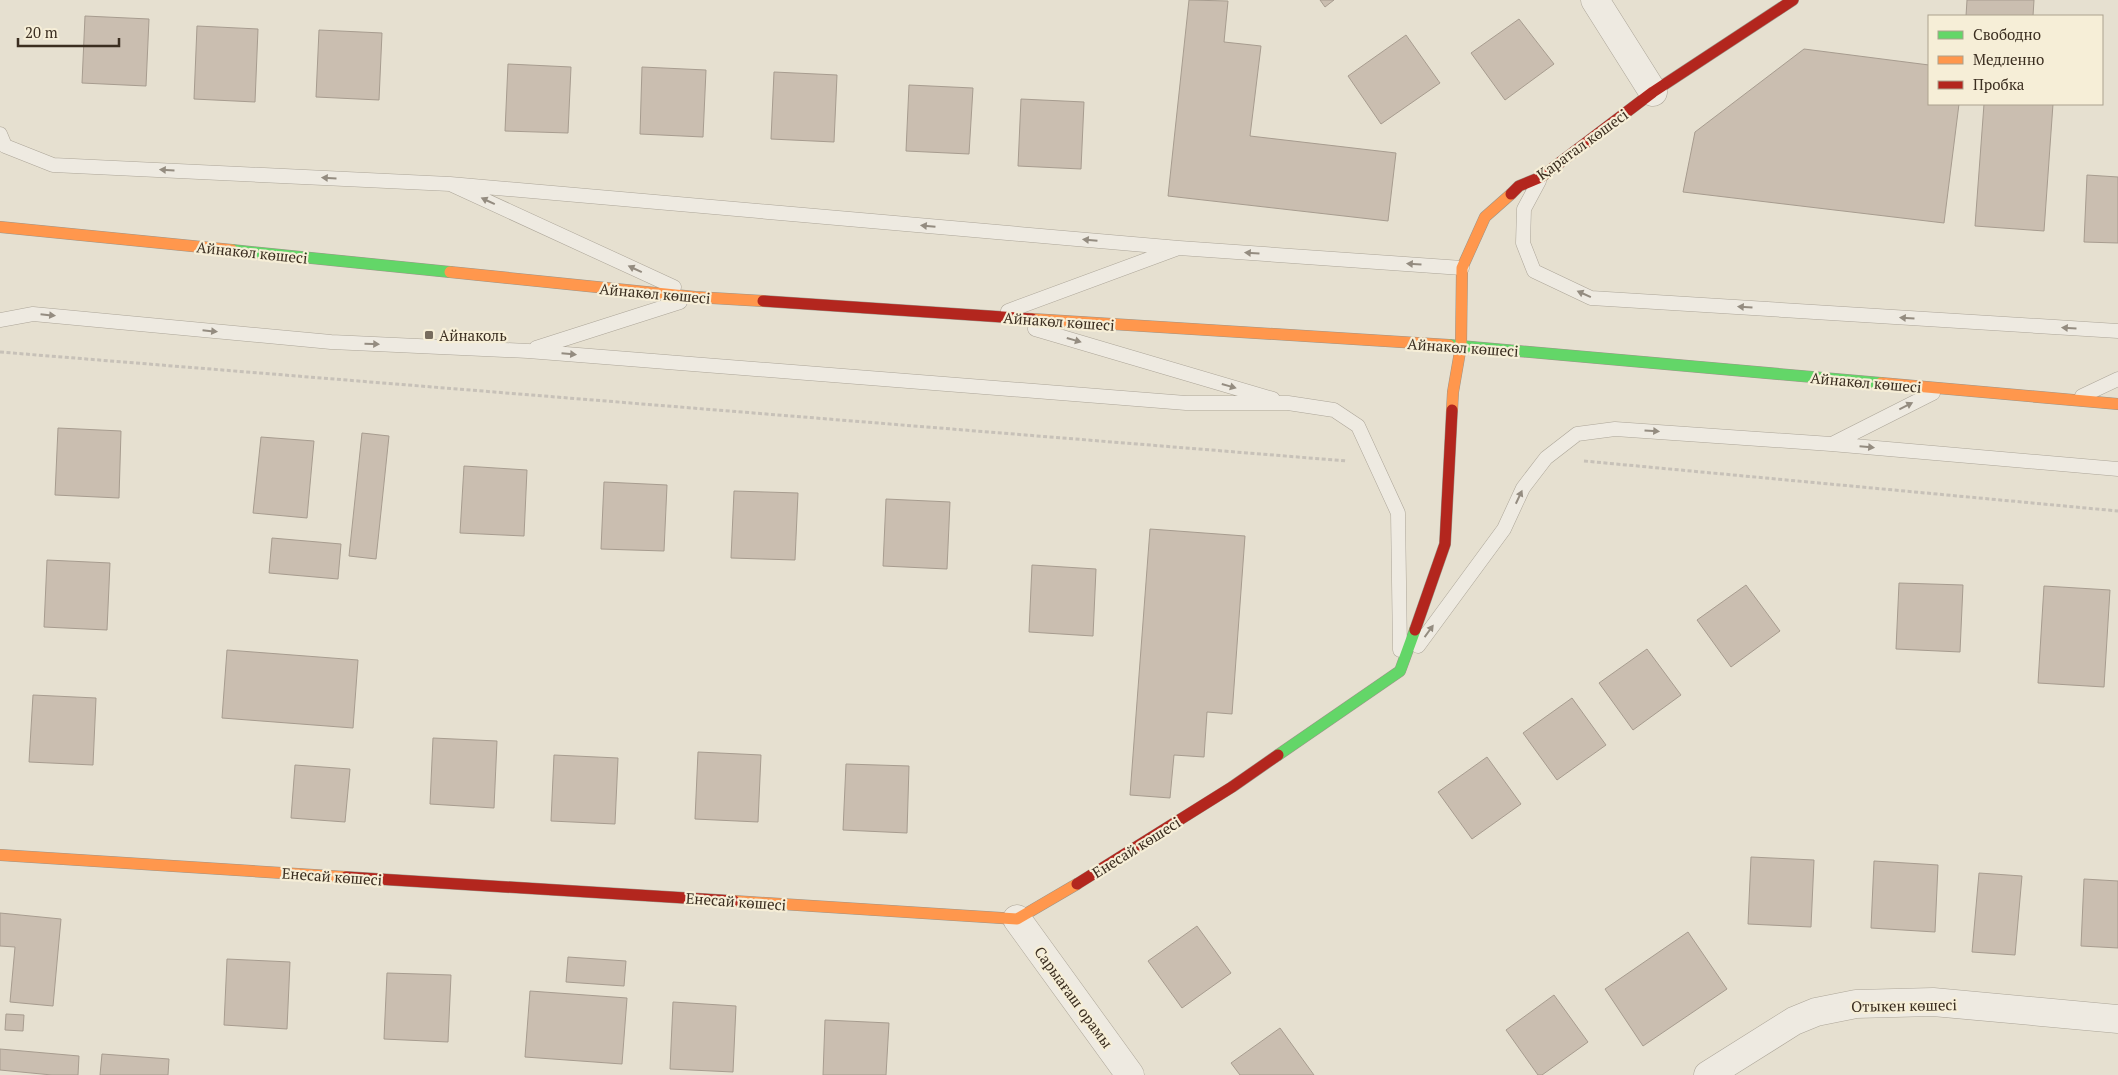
<svg xmlns="http://www.w3.org/2000/svg" width="2118" height="1075" font-family="'PT Serif',serif">
<rect width="100%" height="100%" fill="#e6e0d0"/>
<path fill="#cabeb0" stroke="#a79c8f" d="M1189,0l39,1 -4,41 37,4 -11,90 146,17 -8,68 -220,-25z
M1320,0h14l-9,7z
M1967,0h67l-1,16h-67z
M85,16l64,3 -3,67 -64,-3z
M1519,19l35,45 -49,36 -34,-47z
M197,26l61,3 -3,73 -61,-3z
M319,30l63,3 -3,67 -63,-3z
M1406,35l34,48 -59,41 -33,-48z
M1804,49l125,16v39h30l-15,119 -261,-31 12,-60z
M508,64l63,3 -3,66 -63,-2z
M642,67l64,3 -3,67 -63,-3z
M774,72l63,3 -3,67 -63,-3z
M909,85l64,3 -4,66 -63,-3z
M1021,99l63,3 -3,67 -63,-3z
M1984,104h69l-9,127 -69,-5z
M2087,175l31,2v66l-34,-1z
M58,428l63,3 -2,67 -64,-3z
M362,433l27,3 -13,123 -27,-3z
M261,437l53,4 -7,77 -54,-5z
M464,466l63,4 -3,66 -64,-3z
M604,482l63,3 -3,66 -63,-2z
M734,491l64,2 -3,67 -64,-2z
M886,499l64,3 -3,67 -64,-3z
M1150,529l95,7 -13,178 -25,-2 -3,45 -30,-2 -4,43 -40,-3z
M272,538l69,6 -3,35 -69,-6z
M47,560l63,3 -3,67 -63,-3z
M1032,565l64,4 -3,67 -64,-4z
M1899,583l64,2 -3,67 -64,-3z
M1746,585l34,46 -49,36 -34,-47z
M2044,586l66,4 -6,97 -66,-4z
M1647,649l34,46 -48,35 -34,-47z
M227,650l131,10 -5,68 -131,-10z
M33,695l63,3 -3,67 -64,-3z
M1572,698l34,47 -49,35 -34,-47z
M433,738l64,3 -3,67 -64,-4z
M698,752l63,3 -3,67 -63,-3z
M554,755l64,3 -3,66 -64,-3z
M1487,757l34,47 -49,35 -34,-47z
M846,764l63,2 -2,67 -64,-3z
M295,765l55,4 -5,53 -54,-4z
M1751,857l63,3 -3,67 -63,-3z
M1874,861l64,4 -3,67 -64,-4z
M1979,873l43,3 -7,79 -43,-3z
M2084,879l34,2v67l-37,-2z
M0,913l61,6 -8,87 -43,-4 5,-55 -15,-1z
M1197,926l34,47 -49,35 -34,-47z
M1688,932l39,57 -84,57 -38,-57z
M568,957l58,4 -2,25 -58,-4z
M227,959l63,3 -3,67 -63,-4z
M387,973l64,2 -3,67 -64,-3z
M530,991l97,7 -5,66 -97,-7z
M1554,995l34,47 -46,33h-4l-32,-45z
M673,1002l63,4 -3,66 -63,-3z
M6,1014l18,1 -1,16 -18,-1z
M825,1020l64,3 -3,52h-63z
M1280,1028l34,47h-74l-9,-12z
M0,1049l79,7 -1,19h-26l-52,-5z
M102,1054l67,5 -1,16h-68z"/>
<g fill="none" stroke-linecap="round" stroke-linejoin="round">
<g stroke="#aca598" stroke-width="15">
<path id="lane" d="M0,134l5,12 48,19 397,19 224,103
M1539,181l-15,28 -1,34 11,28 57,27 527,33
M450,184l729,64 283,20
M1008,311l168,-62
M0,320l33,-6 298,28 197,9 658,52h102l46,7 24,16 40,87 2,137
M1035,329l238,70
M536,348l144,-46
M2082,396l36,-17
M1832,444l101,-51
M1418,646l86,-117 19,-41 23,-30 31,-24 38,-5 216,15 287,25"/>
</g>
<g stroke="#aca598" stroke-width="29">
<path id="street" d="M1595,0l58,92
M1017,919l113,156
M1708,1075l86,-54 22,-9 40,-8 77,-2 185,17"/>
</g>
<g stroke="#9b9488" stroke-width="12">
<path id="fast" d="M232,250l218,22
M1449,345l432,38
M1278,755l122,-84 15,-41"/>
</g>
<g stroke="#9b9488" stroke-width="12">
<path id="slow" d="M0,227l232,23
M450,272l245,25 68,4
M1032,319l417,26
M1881,383l237,21
M1452,410l1,-18 8,-46 1,-78 23,-51 26,-23
M0,855l346,22
M734,901l283,18 60,-35"/>
</g>
<g stroke="#9b9488" stroke-width="12">
<path id="jam" d="M1511,194l8,-8 22,-9 112,-85 140,-92
M763,301l269,18
M1415,630l30,-86 7,-134
M346,877l388,24
M1077,884l155,-97 46,-32"/>
</g>
<path stroke="#c7c1b8" stroke-width="3" stroke-dasharray="4 2.5" stroke-linecap="butt" d="M0,352l1347,109
M1584,461l534,50"/>
<use href="#lane" stroke="#eeeae1" stroke-width="14"/>
<use href="#street" stroke="#eeeae1" stroke-width="28"/>
<use href="#fast" stroke="#63d668" stroke-width="11"/>
<use href="#slow" stroke="#ff974d" stroke-width="11"/>
<use href="#jam" stroke="#b3261e" stroke-width="11"/>
</g>
<defs><path id="oneway-solid" d="M-6-.8H1V-3.2L6.5 0L1 3.2V.8H-6Z" transform="scale(1.25)"/></defs>
<g fill="#948c80">
<use href="#oneway-solid" transform="translate(167 170) rotate(-177)"/>
<use href="#oneway-solid" transform="translate(329 178) rotate(-177)"/>
<use href="#oneway-solid" transform="translate(488 201) rotate(-155)"/>
<use href="#oneway-solid" transform="translate(928 226) rotate(-175)"/>
<use href="#oneway-solid" transform="translate(1090 240) rotate(-175)"/>
<use href="#oneway-solid" transform="translate(1252 253) rotate(-176)"/>
<use href="#oneway-solid" transform="translate(1414 264) rotate(-176)"/>
<use href="#oneway-solid" transform="translate(635 269) rotate(-155)"/>
<use href="#oneway-solid" transform="translate(1584 294) rotate(-156)"/>
<use href="#oneway-solid" transform="translate(1745 307) rotate(-176)"/>
<use href="#oneway-solid" transform="translate(48 315) rotate(6)"/>
<use href="#oneway-solid" transform="translate(1907 318) rotate(-176)"/>
<use href="#oneway-solid" transform="translate(2069 328) rotate(-176)"/>
<use href="#oneway-solid" transform="translate(210 331) rotate(6)"/>
<use href="#oneway-solid" transform="translate(1074 340) rotate(16)"/>
<use href="#oneway-solid" transform="translate(372 344) rotate(2)"/>
<use href="#oneway-solid" transform="translate(569 354) rotate(5)"/>
<use href="#oneway-solid" transform="translate(1229 386) rotate(16)"/>
<use href="#oneway-solid" transform="translate(1906 406) rotate(-27)"/>
<use href="#oneway-solid" transform="translate(1652 431) rotate(4)"/>
<use href="#oneway-solid" transform="translate(1867 447) rotate(5)"/>
<use href="#oneway-solid" transform="translate(1519 497) rotate(-65)"/>
<use href="#oneway-solid" transform="translate(1429 631) rotate(-54)"/>
</g>
<rect fill="#776c5e" stroke="#f6eed7" stroke-width="2" x="424" y="330" width="10" height="10" rx="2.5"/>
<g text-anchor="middle" dominant-baseline="central" stroke-width="4.5" stroke-linejoin="round" paint-order="stroke">
<g font-size="15" fill="#3b2e20" stroke="#f6eed7">
<text transform="translate(1582 144) rotate(-36)">Қаратал көшесі</text>
<text transform="translate(252 252) rotate(6)">Айнакөл көшесі</text>
<text transform="translate(655 293) rotate(5)">Айнакөл көшесі</text>
<text transform="translate(1059 321) rotate(4)">Айнакөл көшесі</text>
<text transform="translate(1463 347) rotate(4)">Айнакөл көшесі</text>
<text transform="translate(1866 382) rotate(5)">Айнакөл көшесі</text>
<text transform="translate(1136 847) rotate(-32)">Енесай көшесі</text>
<text transform="translate(332 876) rotate(4)">Енесай көшесі</text>
<text transform="translate(736 901) rotate(4)">Енесай көшесі</text>
<text transform="translate(1074 997) rotate(54)">Сарыағаш орамы</text>
<text transform="translate(1904 1005) rotate(-1)">Отыкен көшесі</text>
</g>
<g font-size="15" fill="#3b2e20" stroke="#f6eed7" text-anchor="start">
<text x="439" y="335">Айнаколь</text>
</g>
</g>
<rect x="1928" y="15" width="175" height="90" fill="#f6eed7" stroke="#aba18e"/>
<rect x="1938" y="31" width="25" height="8" fill="#63d668" stroke="#aba18e"/>
<text x="1973" y="40" font-size="15" fill="#3b2e20">Свободно</text>
<rect x="1938" y="56" width="25" height="8" fill="#ff974d" stroke="#aba18e"/>
<text x="1973" y="65" font-size="15" fill="#3b2e20">Медленно</text>
<rect x="1938" y="81" width="25" height="8" fill="#b3261e" stroke="#aba18e"/>
<text x="1973" y="90" font-size="15" fill="#3b2e20">Пробка</text>
<path d="M18 38v8h101v-8" fill="none" stroke="#3b2e20" stroke-width="2.5"/>
<text x="25" y="38" font-size="15" fill="#3b2e20" stroke="#f6eed7" stroke-width="4" paint-order="stroke">20 m</text>
</svg>
